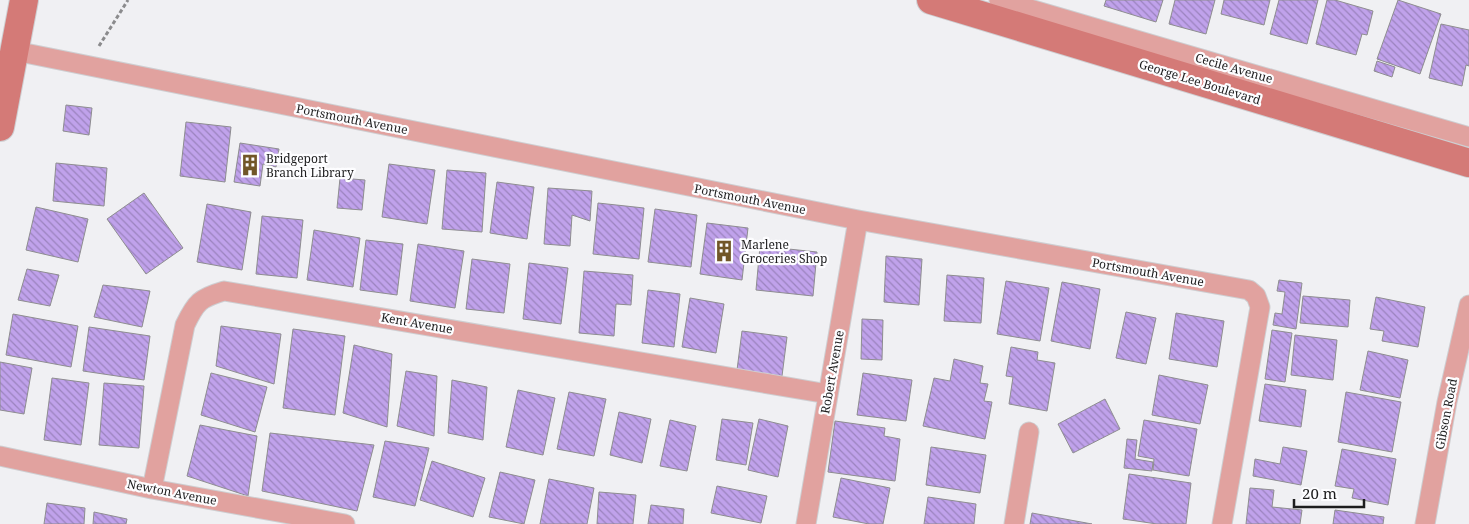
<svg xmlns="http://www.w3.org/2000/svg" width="1469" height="524" font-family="'Noto Serif',serif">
<defs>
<pattern id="building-back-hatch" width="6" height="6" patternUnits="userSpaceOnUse" patternTransform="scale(1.25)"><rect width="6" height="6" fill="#c0a2eb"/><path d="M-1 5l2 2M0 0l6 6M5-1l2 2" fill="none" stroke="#9b83be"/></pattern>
</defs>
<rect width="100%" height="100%" fill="#f0f0f3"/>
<path fill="url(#building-back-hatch)" stroke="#8e8d90" d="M1106,0h57l-7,22 -52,-16z
M1175,0h40l-9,34 -37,-10z
M1224,0h46l-6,25 -43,-11z
M1279,0h39l-11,44 -37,-10z
M1327,0h8l38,11 -6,24 -5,-1 -6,21 -40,-11z
M1398,0l43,14 -21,60 -43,-15z
M1441,24l28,6v36l-3,-1 -4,21 -33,-8z
M1377,61l18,6 -3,10 -18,-6z
M66,105l26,3 -3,27 -26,-4z
M186,122l45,5 -6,55 -45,-6z
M240,143l39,6 -3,18 -13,-3 -3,22 -26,-4z
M56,163l51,5 -3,38 -51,-5z
M389,164l46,6 -8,54 -45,-7z
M447,170l39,3 -4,59 -40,-3z
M340,178l25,2 -3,30 -25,-2z
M497,182l37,5 -7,52 -37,-6z
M548,188l44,3 -2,30 -18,-6 -2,31 -26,-2z
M144,193l39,55 -37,26 -39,-55z
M598,203l46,5 -5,51 -46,-5z
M207,204l44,8 -9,58 -45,-8z
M36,207l52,12 -10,43 -52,-12z
M655,209l42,6 -6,52 -43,-5z
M262,216l41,4 -6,58 -41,-4z
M707,223l41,5 -6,52 -42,-6z
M314,230l46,8 -7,49 -46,-7z
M366,240l37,4 -6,51 -37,-5z
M418,244l46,7 -9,57 -45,-7z
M760,246l57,6 -4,44 -57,-6z
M886,256l36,3 -3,46 -35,-3z
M472,259l38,5 -6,49 -38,-4z
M529,263l39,5 -7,56 -38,-5z
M27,269l32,6 -9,31 -32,-6z
M584,271l49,4 -2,30 -15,-1 -2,32 -35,-3z
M947,275l37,3 -3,45 -37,-2z
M1279,280l23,3 -6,46 -23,-4 2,-12 7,1 3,-22 -8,-1z
M1006,281l43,7 -9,53 -43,-7z
M1062,282l38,7 -10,60 -39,-8z
M103,285l47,6 -8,36 -48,-10z
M648,290l32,4 -6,53 -32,-4z
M1303,296l47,4 -2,27 -48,-4z
M1376,297l49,10 -7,40 -36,-6 2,-10 -14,-2z
M690,298l34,6 -8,49 -34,-6z
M1126,312l30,6 -10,46 -30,-6z
M1176,313l48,8 -7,46 -48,-8z
M13,314l65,12 -7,41 -65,-12z
M862,319l21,1 -1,40 -21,-1z
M221,326l60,8 -7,50 -58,-18z
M89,327l61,9 -6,44 -61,-9z
M293,329l52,7 -10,79 -52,-7z
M1272,330l20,3 -7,49 -20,-3z
M742,331l45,6 -5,39 -45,-6z
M1295,335l42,5 -4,40 -42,-5z
M354,345l38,9 -5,73 -44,-14z
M1011,347l27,5 -1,8 18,3 -8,48 -38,-7 4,-27 -7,-1z
M1368,351l40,9 -8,38 -40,-8z
M954,359l29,7 -3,17 8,1 -4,17 8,1 -7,37 -62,-13 11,-48 16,3z
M0,362l32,6 -8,46 -24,-4z
M406,371l31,5 -3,60 -37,-10z
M211,373l56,14 -12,45 -54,-17z
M863,373l49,7 -6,41 -49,-6z
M1159,375l49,10 -8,39 -48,-9z
M52,378l37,5 -8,62 -37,-5z
M452,380l35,7 -4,53 -35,-7z
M104,383l40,3 -5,62 -40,-3z
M1265,384l41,6 -5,37 -42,-6z
M518,390l37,8 -12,57 -37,-8z
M569,392l37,7 -12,57 -37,-7z
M1346,392l55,10 -9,50 -54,-10z
M1105,399l15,30 -47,24 -15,-29z
M619,412l32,7 -9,44 -32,-8z
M722,419l31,4 -7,42 -30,-5z
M759,419l29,7 -10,51 -30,-7z
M670,420l26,6 -9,45 -27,-5z
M1144,420l53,9 -8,47 -36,-6 1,-11 -16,-3z
M835,421l50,7 -1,8 16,3 -5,42 -67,-9z
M200,425l57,11 -9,60 -61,-20z
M270,433l104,12 -17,66 -95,-20z
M1127,439l10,1 -2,19 18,3 -1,9 -28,-3z
M385,441l44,7 -14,58 -42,-9z
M931,447l55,8 -6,38 -54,-8z
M1283,447l24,4 -6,34 -48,-9 2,-17 25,5z
M1342,449l54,10 -8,46 -36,-7 2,-9 -19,-3z
M432,461l53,17 -12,39 -53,-17z
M500,472l35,8 -11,44 -35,-7z
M1129,474l62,9 -5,41h-29l-34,-5z
M841,478l49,10 -7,36h-14l-36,-7z
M549,479l45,9 -7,36h-47z
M717,486l50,10 -6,27 -50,-10z
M1250,488l24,2 -2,17 30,3 -2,14h-54z
M599,492l37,3 -3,29h-36z
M928,497l48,7 -2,20h-50z
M47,503l38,5 -1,16h-40z
M651,505l33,4 -1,15h-35z
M1335,510l49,7 -1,7h-50z
M94,512l33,7 -1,5h-33z
M1032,513l60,11h-62z"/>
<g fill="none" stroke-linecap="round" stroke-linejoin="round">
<g stroke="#ceced1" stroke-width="21">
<path id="minor" d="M999,0l470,137
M15,51l843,169 391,70 7,6 4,11 -38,217
M0,456l152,33 193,35
M152,489l33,-164c11,-23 15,-27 39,-34l604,103
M806,524l52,-304
M1014,524l15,-92
M1425,524l22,-122 22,-97"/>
</g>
<g stroke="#ceced1" stroke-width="30">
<path id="secondary" d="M931,0l538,163
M0,127l24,-127"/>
</g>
<path stroke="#8b8b8d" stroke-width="3" stroke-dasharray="4 2.5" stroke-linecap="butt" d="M99,46l29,-46"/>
<use href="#minor" stroke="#e1a29f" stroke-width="19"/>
<use href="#secondary" stroke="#d47a77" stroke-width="28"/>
</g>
<defs>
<g id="building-bare" transform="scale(1.725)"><path d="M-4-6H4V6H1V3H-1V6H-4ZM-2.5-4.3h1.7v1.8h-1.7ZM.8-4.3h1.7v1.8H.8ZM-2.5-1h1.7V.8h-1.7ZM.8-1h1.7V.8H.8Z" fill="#715628" stroke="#fdfdff" stroke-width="2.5" paint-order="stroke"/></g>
</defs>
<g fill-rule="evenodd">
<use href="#building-bare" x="250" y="165"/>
<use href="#building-bare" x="724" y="251"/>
</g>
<g text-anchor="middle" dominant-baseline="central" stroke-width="4.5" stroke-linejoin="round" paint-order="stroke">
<g font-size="12" fill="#1d1d1e" stroke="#fdfdff">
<text transform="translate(1234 68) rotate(16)">Cecile Avenue</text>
<text transform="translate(1200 82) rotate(17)">George Lee Boulevard</text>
<text transform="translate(352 119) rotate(11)">Portsmouth Avenue</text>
<text transform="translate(750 199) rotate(11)">Portsmouth Avenue</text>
<text transform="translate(1148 272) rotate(10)">Portsmouth Avenue</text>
<text transform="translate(417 323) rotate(10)">Kent Avenue</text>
<text transform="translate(832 372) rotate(-80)">Robert Avenue</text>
<text transform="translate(1446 414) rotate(-79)">Gibson Road</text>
<text transform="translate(172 492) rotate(11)">Newton Avenue</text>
</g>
<g font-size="12" fill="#1d1d1e" stroke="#fdfdff" text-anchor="start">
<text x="266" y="158">Bridgeport<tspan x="266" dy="14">Branch Library</tspan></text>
<text x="741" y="244">Marlene<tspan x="741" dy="14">Groceries Shop</tspan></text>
</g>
</g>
<path d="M1294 499v8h70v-8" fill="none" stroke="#1d1d1e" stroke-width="2.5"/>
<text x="1302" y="499" font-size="15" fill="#1d1d1e" stroke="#fdfdff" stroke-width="4" paint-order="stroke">20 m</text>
</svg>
